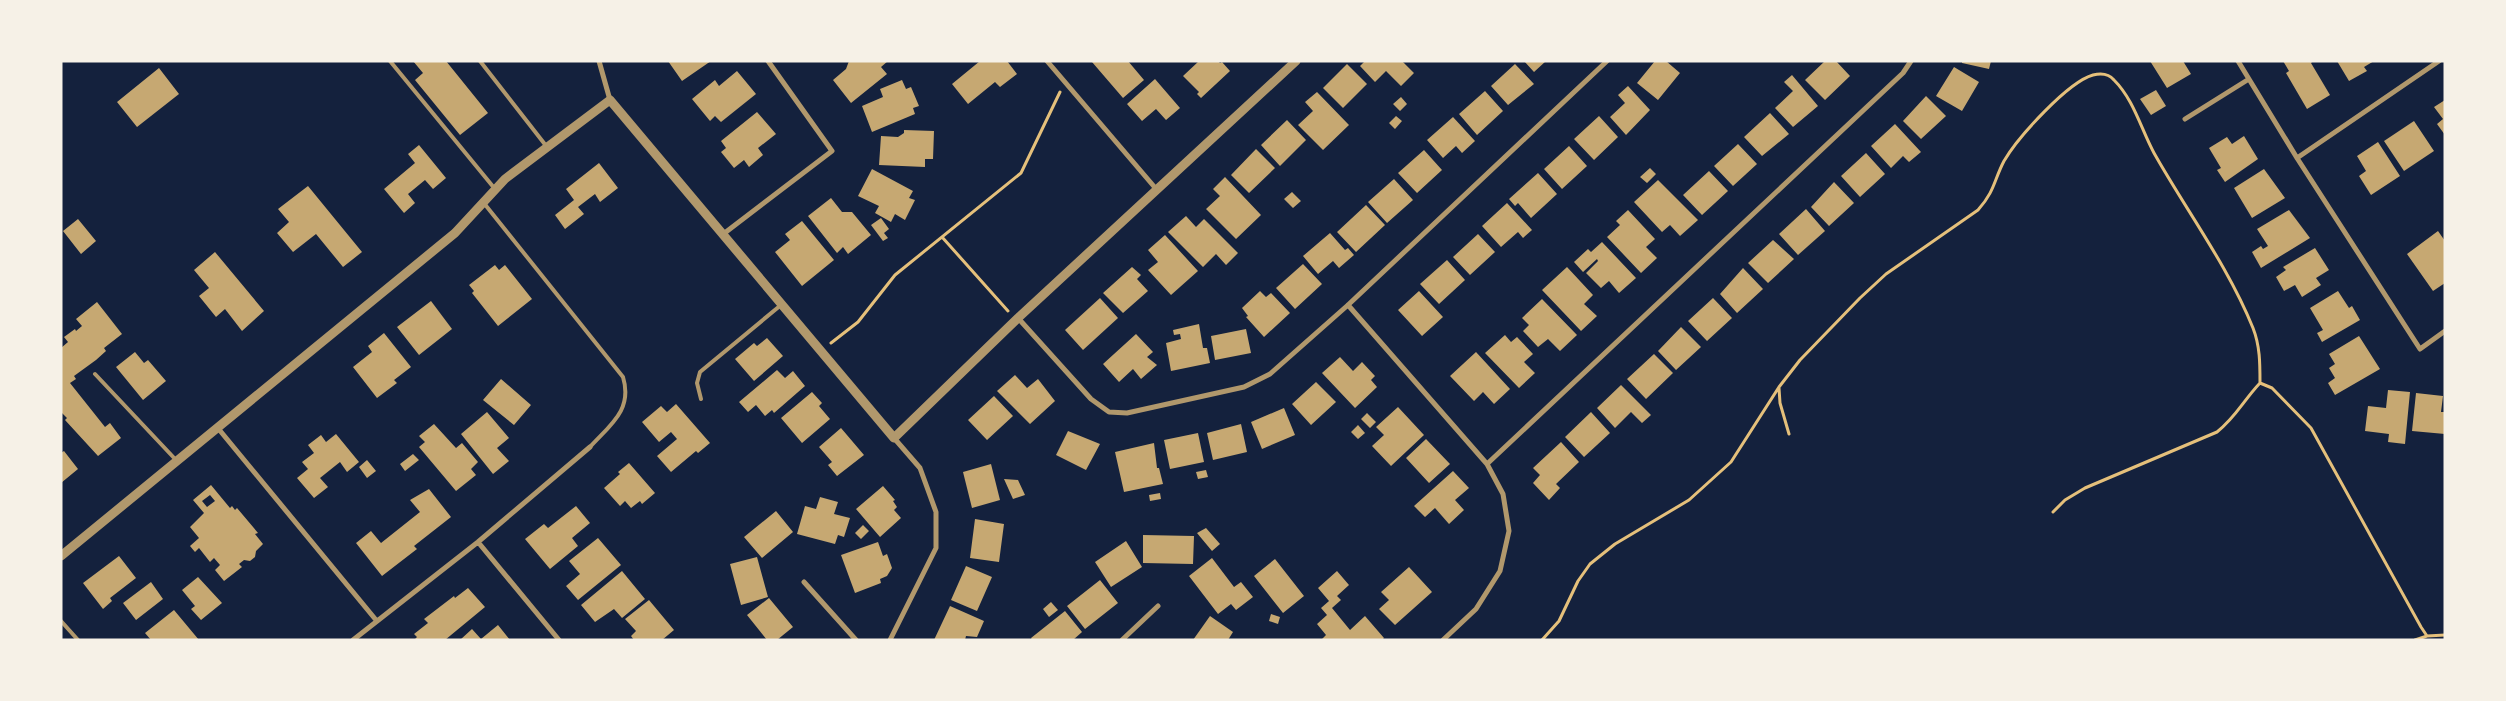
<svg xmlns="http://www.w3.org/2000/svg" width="2506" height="701" font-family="'Open Sans',sans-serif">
<rect width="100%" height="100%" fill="#14213d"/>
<path fill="#c6a872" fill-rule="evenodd" d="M413,61h33l42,52 -28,22 -45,-55 8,-7z
M668,61h43l-29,20z
M849,61h39l-7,6 6,7 -36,29 -18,-23 13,-11z
M980,61h27l10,13 -17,13 -5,-5 -27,22 -16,-20z
M1128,61l16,19 -21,18 -31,-36z
M1199,61h19l2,2 2,-1 8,9 -29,27 -4,-4 2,-2 -16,-16z
M1365,61h37l12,12 -13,13 -15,-15 -11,11 -15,-16z
M1524,61h22l-12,11z
M1655,61h11l14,12 -22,27 -21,-17z
M1825,61h11l14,15 -25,24 -20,-20z
M1962,61h29l-2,8 -27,-6z
M2150,61h33l8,13 -24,14z
M2283,61h30l-2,2 19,32 -23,14 -21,-36 3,-2z
M2337,61h37l-10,6 3,4 -18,10z
M1347,64l20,20 -24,24 -20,-20z
M1515,64l19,20 -26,21 -17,-19z
M1954,67l25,15 -17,29 -26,-15z
M159,68l20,26 -42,33 -20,-25z
M737,71l19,23 -35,28 -6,-6 -5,5 -18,-22 23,-19 4,6z
M1792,75l26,31 -25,21 -18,-19 18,-17 -9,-9z
M1155,79l25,29 -14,12 -10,-11 -14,12 -15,-17z
M902,80l4,9 5,-2 8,19 -6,2 2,6 -43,18 -10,-26 21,-9 -3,-8z
M1628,86l22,24 -24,25 -16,-18 15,-14 -7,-8z
M2156,90l10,16 -15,9 -11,-16z
M1485,91l18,20 -26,24 -18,-21z
M1317,92l32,33 -26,25 -25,-25 15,-14 -8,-9z
M1926,96l20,20 -25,23 -18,-18z
M1401,97l6,7 -7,7 -7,-7z
M2445,100v35l-8,-11 6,-5 -9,-12z
M757,112l19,22 -18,14 5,7 -14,12 -5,-7 -10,8 -13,-16 5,-4 -5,-7z
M1770,113l19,21 -27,22 -18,-19z
M1396,116l6,5 -7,8 -6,-6z
M1599,116l19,21 -24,23 -20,-21z
M1453,117l22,24 -13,12 -6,-7 -13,12 -16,-18z
M1287,120l19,20 -26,26 -19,-21z
M2414,121l20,30 -30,20 -20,-30z
M1895,124l26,28 -12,10 -6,-6 -12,12 -20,-22z
M904,130l30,1 -1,28h-8v8l-46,-2 2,-29 17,1 6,-4z
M2244,136l14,23 -33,23 -8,-12 4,-2 -12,-20 18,-11 5,7z
M2378,142l22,34 -29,19 -12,-19 7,-5 -9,-15z
M1738,144l19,20 -24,22 -19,-20z
M419,145l27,33 -13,11 -8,-9 -17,14 7,9 -11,10 -20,-24 31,-26 -7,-9z
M1569,146l18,20 -25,23 -18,-20z
M1256,149l19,19 -26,25 -18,-18z
M1424,150l18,20 -25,23 -19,-20z
M1866,153l19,21 -25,23 -19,-21z
M599,163l19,25 -18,14 -5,-8 -17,13 6,7 -19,15 -10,-14 19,-15 -8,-11z
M1650,168l6,6 -9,9 -7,-6z
M872,169l41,22 -4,7 6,2 -10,20 -10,-6 -4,8 -16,-9 4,-7 -21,-10z
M2264,169l21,29 -33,20 -18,-30z
M1709,171l19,20 -26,24 -19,-20z
M1538,173l19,21 -26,24 -13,-15 -3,3 -6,-7z
M1225,177l36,38 -25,24 -30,-30 14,-13 -7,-7z
M1394,179l19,21 -26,23 -19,-21z
M1658,180l40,40 -18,16 -10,-11 -8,7 -28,-30z
M1834,182l20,21 -25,23 -18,-19z
M308,186l54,66 -19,15 -27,-33 -23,18 -16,-19 12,-11 -11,-13z
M1292,192l9,9 -8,7 -9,-9z
M831,198l11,14h10l19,23 -23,19 -5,-7 -6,6 -29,-37z
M1507,203l25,27 -9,8 -5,-6 -17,15 -19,-21z
M1366,205l19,20 -29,27 -19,-20z
M1806,209l19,22 -27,24 -19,-21z
M1628,210l27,29 -9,8 11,11 -16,15 -34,-36 13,-12 -4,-4z
M2289,210l21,28 -49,30 -9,-16 9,-6 2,3 5,-3 -11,-17z
M1186,216l10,11 8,-8 34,34 -12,12 -10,-11 -13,13 -35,-35z
M881,218l8,11 -5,4 4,5 -5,3 -12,-16z
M78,219l18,22 -15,13 -18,-23z
M802,221l32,39 -32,26 -27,-34 15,-12 -5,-6z
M2438,231l7,10v42l-12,8 -26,-37z
M1330,233l15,17 3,-2 6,7 -15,13 -6,-7 -15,13 -15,-18z
M1478,234l17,18 -25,23 -17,-18z
M1165,235l33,36 -27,24 -23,-25 10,-8 -10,-12z
M1773,240l21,19 -26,24 -20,-20z
M1602,242l34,36 -17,15 -10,-12 -8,7 -15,-15 12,-12 -1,-2 -14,13 -9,-10 14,-13 3,3z
M2315,248l14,22 -13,8 5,7 -19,12 -7,-12 -11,6 -8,-14 10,-7 -3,-3z
M215,252l49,59 -22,20 -17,-22 -9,8 -17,-21 10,-8 -15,-18z
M1447,260l18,20 -26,24 -19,-20z
M1303,264l19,20 -27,25 -19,-21z
M495,265l4,5 6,-5 27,34 -34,27 -26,-33 2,-2 -5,-6z
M1132,267l9,8 -4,4 11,12 -25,22 -20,-20z
M1567,267l26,28 -9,9 13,12 -16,15 -39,-41z
M1743,268l20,21 -26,24 -17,-19z
M1260,291l6,6 5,-4 19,20 -26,24 -18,-20 2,-1 -6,-8z
M1419,291l24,26 -21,19 -24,-26z
M2338,291l11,17 3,-2 8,14 -38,22 -5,-9 6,-3 -13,-22z
M1100,298l18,20 -35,32 -18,-20z
M1713,298l19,20 -25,23 -19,-20z
M1542,299l35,36 -17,16 -12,-12 -10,8 -15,-16 6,-6 -7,-7z
M431,301l21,28 -33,26 -22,-28z
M97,302l25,32 -18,14 2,3 -10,9 -22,16 2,3 -6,4 35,44 5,-4 11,15 -23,18 -33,-36 2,-2 -6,-6v-64l7,-6 -4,-5 11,-8 1,2 6,-5 -6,-7z
M1199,324l4,24h4l3,15 -39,8 -5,-28 15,-4 -1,-5 -6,1 -1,-5z
M1681,327l20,20 -25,23 -18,-19z
M1246,329l5,24 -36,7 -4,-24z
M384,333l27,34 -17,13 3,3 -20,15 -24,-31 19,-15 -4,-6z
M1136,334l17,18 -6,5 10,8 -16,14 -8,-10 -14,13 -16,-18z
M1505,335l6,7 6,-5 16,17 -9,8 11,11 -16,15 -34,-35z
M2359,336l21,33 -45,26 -7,-12 7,-5 -6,-10 6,-4 -6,-10z
M767,338l16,18 -29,25 -19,-22 19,-16 3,3z
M135,352l9,11 4,-3 18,21 -23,19 -27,-33z
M1476,352l34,37 -16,15 -11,-12 -9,9 -24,-25z
M1654,354l19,19 -27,26 -19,-20z
M1340,357l13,14 9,-9 13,14 -4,4 6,7 -22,21 -33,-35z
M777,370l8,8 8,-7 12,15 -31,27 -2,-3 -7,6 -9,-11 -8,7 -9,-10z
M1015,375l12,13 11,-9 17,22 -25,23 -33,-33z
M501,379l30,26 -17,20 -31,-25z
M1316,382l20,20 -25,23 -19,-21z
M1621,385l30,30 -9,8 -11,-11 -16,16 -18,-20z
M2388,390l22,2 -5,52 -17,-2 1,-8 -24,-3 3,-25 18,2z
M812,392l10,11 -3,3 11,13 -28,24 -21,-25z
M2416,393l27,3 -2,16h4v22l-33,-3z
M994,396l19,20 -26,24 -19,-20z
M676,404l34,39 -12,10 -2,-2 -25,21 -14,-16 20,-17 -6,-7 -12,10 -17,-20 19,-16 6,6z
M1398,407l26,28 -33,31 -19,-20 12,-11 -8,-8z
M1284,408l11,27 -33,14 -11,-27z
M487,412l22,26 -12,10 12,13 -16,13 -32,-40z
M1591,412l19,21 -26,24 -19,-20z
M1367,413l9,9 -6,6 -9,-9z
M434,424l22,24 6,-5 16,19 -7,7 5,6 -20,16 -37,-44 6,-5 -6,-6z
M1241,424l6,28 -34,8 -6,-27z
M1358,425l7,8 -7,6 -7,-7z
M841,428l23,27 -27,21 -9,-11 4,-3 -13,-15z
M1068,431l32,13 -14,26 -30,-15z
M1198,433l6,29 -34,7 -6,-29z
M336,434l23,28 -12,10 -7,-10 -20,16 8,9 -14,11 -17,-20 11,-9 -6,-7 12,-9 -6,-8 13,-10 5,7z
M1426,439l24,25 -21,19 -23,-25z
M1561,442l18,20 -23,22 4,4 -11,12 -16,-17 7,-8 -7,-7z
M1154,443l3,25h2l4,16 -39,8 -9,-40z
M64,451l14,18 -17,14v-30z
M413,454l6,6 -14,11 -5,-7z
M367,460l9,11 -9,7 -8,-11z
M629,463l26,30 -13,11 -2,-3 -9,7 -6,-7 -5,5 -16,-18 16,-14 -2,-2z
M991,464l9,36 -28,8 -9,-36z
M1206,470l2,7 -10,2 -2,-7z
M1453,471l16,17 -14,12 9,10 -15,14 -14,-16 -10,9 -11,-11z
M1004,479l14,1 7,15 -12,4z
M211,485l19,23 2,-2 3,4 2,-2 21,25 -3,1 8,10 -7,7 -1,6 -5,4 -6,-1 -5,4 3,3 -18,14 -9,-11 5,-5 -6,-7 -4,4 -11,-14 -4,4 -5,-6 9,-8 -9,-11 14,-14 -11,-13zM210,495l5,6 -8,6 -5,-6z
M883,486l12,14 -2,1 4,6 -3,3 7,8 -21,19 -24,-28z
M429,489l22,28 -37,29 3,3 -35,27 -26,-33 15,-12 10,12 39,-31 -10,-12z
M1160,493l1,6 -11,2 -1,-6z
M820,497l18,5 -4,12 16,4 -6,19 -6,-2 -3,9 -38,-10 8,-28 11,3z
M576,506l14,17 -18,15 6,8 -28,23 -25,-30 19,-15 4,4z
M776,511l17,21 -31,26 -18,-21z
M975,519l29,5 -5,38 -29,-4z
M863,525l6,6 -8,8 -6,-6z
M1206,528l14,16 -8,7 -15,-18z
M1143,535l51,1 -1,28 -50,-1z
M598,538l23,27 -43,35 -12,-14 14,-12 -11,-13z
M1126,541l16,26 -31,20 -16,-25z
M878,542l5,14 4,-2 5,14 -5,8 -7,3 1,4 -26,10 -14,-38z
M119,556l17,22 -26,20 2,3 -9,8 -20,-26z
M757,557l11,40 -27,8 -11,-41z
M1212,558l22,29 7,-5 12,15 -17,13 -5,-6 -13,10 -29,-38z
M1275,559l29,37 -21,17 -29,-37z
M966,566l26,11 -15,34 -26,-11z
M1409,567l23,25 -37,33 -16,-16 10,-9 -8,-8z
M622,571l23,28 -23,19 -8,-9 -19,13 -14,-17z
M1337,571l12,14 -12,11 4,4 -9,8 18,22 15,-14 19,22 -2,2h-61l5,-5 -9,-11 10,-9 -6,-7 8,-7 -11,-13z
M198,577l24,26 -21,17 -10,-11 4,-3 -13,-16z
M1100,580l18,23 -33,26 -18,-23z
M151,582l12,17 -27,21 -13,-17z
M468,588l17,19 -40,33h-31l3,-3 -3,-3 14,-11 -4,-4 30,-23 1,2z
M769,598l24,29 -16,13h-10l-20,-25z
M649,600l25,30 -12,10h-28l-3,-4 5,-5 -11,-12z
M1051,602l7,8 -9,7 -6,-8z
M950,606l34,15 -7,16 -11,-1 -1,4h-31z
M174,610l25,30h-48l-6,-7z
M1065,611l17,21 -9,8h-41l-1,-2z
M1271,614l9,3 -2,7 -9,-3z
M1210,616l23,16 -5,8h-35z
M498,625l12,15h-50l12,-11 9,10z"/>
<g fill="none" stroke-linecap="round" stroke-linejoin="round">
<path stroke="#e5c07b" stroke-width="3" d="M942,237l66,74
M831,343l27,-21 37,-47 126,-102 39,-81
M1779,388l1,15 9,31
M2053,512l12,-12 20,-12 132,-56c19,-15 26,-31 43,-49
M1542,640l17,-19 19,-40 12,-17 25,-20 74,-44 42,-38 48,-75 21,-27 60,-62 26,-24 92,-64c17,-19 16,-30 26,-49 14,-24 64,-79 89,-86 8,-2 16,-1 21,5 20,20 27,49 40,73 32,57 74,113 99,175 7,18 7,35 7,55l12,5 39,40 110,199 6,9 18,-1
M2415,640l12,-4"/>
<path stroke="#b1986c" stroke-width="4" d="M390,61l105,128
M480,61l67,86
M483,202l140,175c10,33 -13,48 -33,70
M95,374l81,86
M701,399l-4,-16 3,-11 81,-67
M61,621l17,19"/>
<path stroke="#b1986c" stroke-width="5" d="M599,61l11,39
M1047,61l110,129
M2238,61l59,97 123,191 25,-18
M2185,119l64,-40
M2297,158l142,-97
M722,235l110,-84 -64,-90
M1348,305l139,159 16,30 6,37 -9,40 -24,38 -33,31
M1018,318l73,81 18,13 18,1 117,-26 26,-13 78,-69 259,-244
M217,427l159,193
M1487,464l416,-391 8,-12
M478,542l81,98
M804,582l52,58
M353,640l125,-98 112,-95
M890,640l46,-92v-36l-16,-44 -26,-30
M1122,640l36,-34"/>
<path stroke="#b1986c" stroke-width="9" d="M61,556l394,-323 50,-54 105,-79 284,338 124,-120 278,-257"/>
</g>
<rect width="2506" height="701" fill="none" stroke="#f6f1e7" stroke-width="125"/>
</svg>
